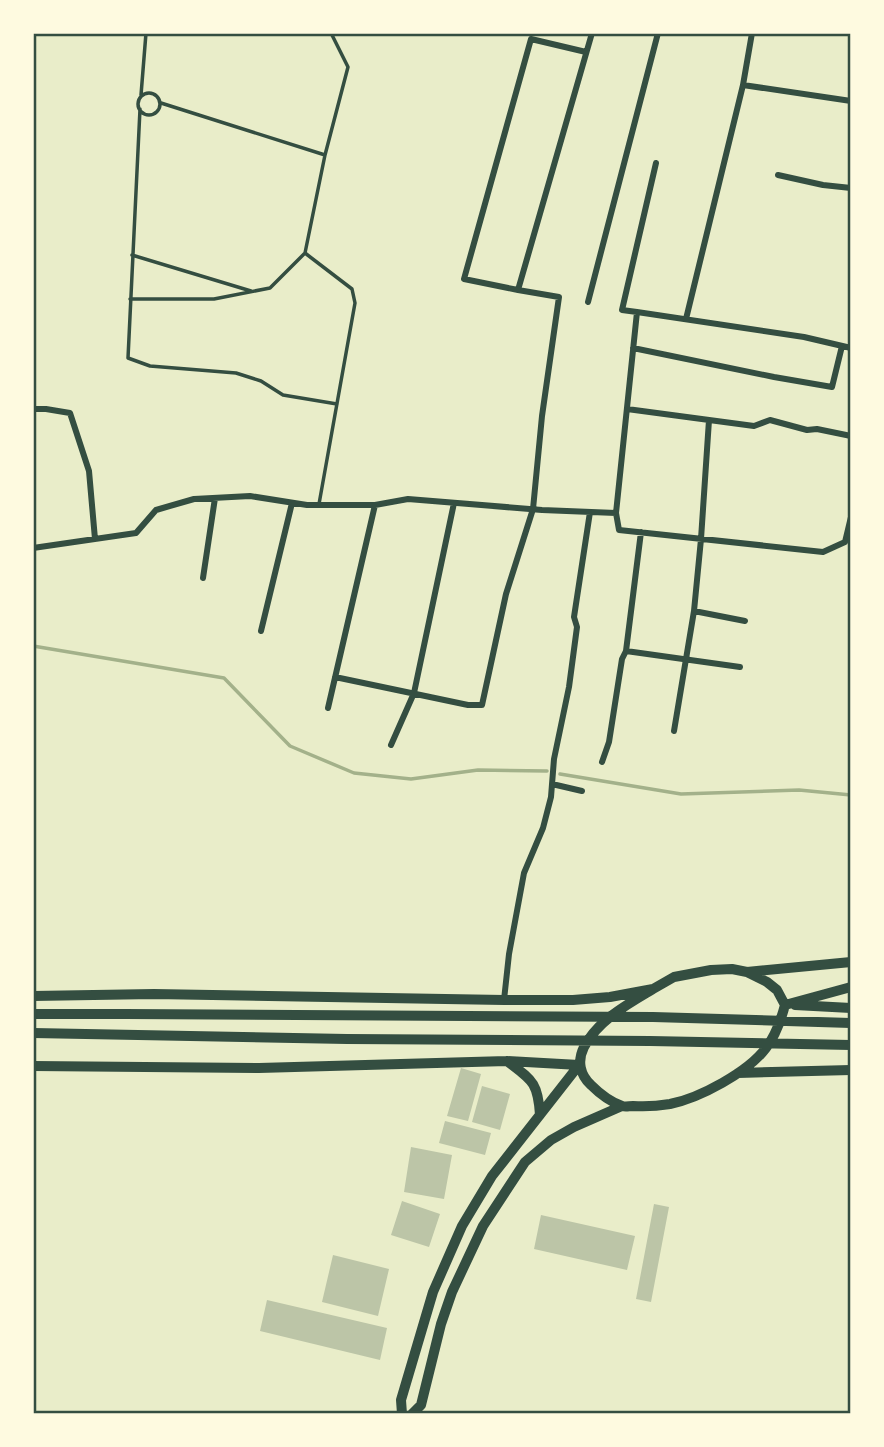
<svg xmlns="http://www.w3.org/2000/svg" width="884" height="1447" font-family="'PT Serif',serif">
<rect width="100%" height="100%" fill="#e9edc9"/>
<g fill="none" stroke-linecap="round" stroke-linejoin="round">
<path stroke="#a3b18a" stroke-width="3.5" d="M33,646l191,32 66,68 64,27 57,6 67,-9 69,1
M560,774l121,20 118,-4 52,5"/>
</g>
<path fill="#bcc5a7" d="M461,1068l20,6 -13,47 -21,-5z
M482,1086l28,8 -10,36 -28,-8z
M445,1121l46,12 -6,22 -46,-12z
M411,1147l41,8 -8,44 -40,-7z
M402,1201l38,13 -11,33 -38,-12z
M654,1204l15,3 -18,95 -15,-3z
M541,1215l94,21 -8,34 -93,-21z
M333,1255l56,14 -11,47 -56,-14z
M267,1300l120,28 -7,32 -120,-29z"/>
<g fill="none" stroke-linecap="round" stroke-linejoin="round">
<path stroke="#344e41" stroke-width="3.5" d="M138 104a11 11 0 1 1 22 0a11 11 0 1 1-22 0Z
M141,95l5,-62
M161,103l164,52
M140,109l-12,249 22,8 86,7 25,8 22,14 54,9
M305,253l47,36 3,14 -36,201
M132,255l119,36
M130,299h84l56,-11 35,-35 20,-98 23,-88 -17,-34"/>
<path stroke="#344e41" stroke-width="6" d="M586,52l-55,-13 -67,240 54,11 74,-257
M743,85l108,16
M778,175l45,10 28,3
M588,302l70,-269
M637,312l-15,-2 34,-147
M686,319l57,-234 9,-52
M633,348l141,29 58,10 10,-41
M33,409h13l24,4 19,58 6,68
M627,409l127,17 16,-6 37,10 10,-1 34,7
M616,513l21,-201 167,25 47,11
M33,548l103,-15 20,-23 38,-11 56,-3 57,9h68l33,-6 134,11 74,3 3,17 204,22 22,-10 6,-25
M203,578l12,-80
M694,611l51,10
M261,631l31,-128
M626,651l114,16
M335,677l133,28h14l24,-111 27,-85 9,-93 17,-119 -41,-7
M328,708l47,-203
M674,731l20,-120 7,-72 8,-119
M391,745l23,-52 40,-190
M602,762l7,-20 13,-83 4,-8 15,-119
M552,784l30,7
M504,1000l5,-46 15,-81 19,-45 8,-31 3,-38 15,-72 8,-60 -3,-10 16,-105"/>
<path stroke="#344e41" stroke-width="10" d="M747,972l104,-10
M33,996l121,-2 350,6h69l37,-3 43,-8 21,-12 37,-7 21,-1 15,3 20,10 10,8 8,15c-4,15 -9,30 -19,43 -18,24 -66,50 -96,56 -12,2 -24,3 -37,2 -4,0 -7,1 -11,0 -11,-4 -23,-13 -31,-21 -11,-10 -14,-24 -7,-38 14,-27 44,-43 69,-58
M785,1005l66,-18
M795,1005l56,3
M33,1014h92l528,3 198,6
M33,1033l314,6 303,2 201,4
M507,1061c25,19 31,21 33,54
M33,1066l226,2 248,-7 72,4
M738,1073l113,-3
M402,1414l-1,-14 32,-108 29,-66 30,-50 87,-111
M412,1414l9,-9 20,-81 11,-32 31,-66 42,-64 26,-22 23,-13 48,-21"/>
</g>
<rect width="884" height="1447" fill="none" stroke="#fefae0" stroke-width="70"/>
<rect x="35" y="35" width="814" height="1377" fill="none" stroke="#344e41" stroke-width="2.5"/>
</svg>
